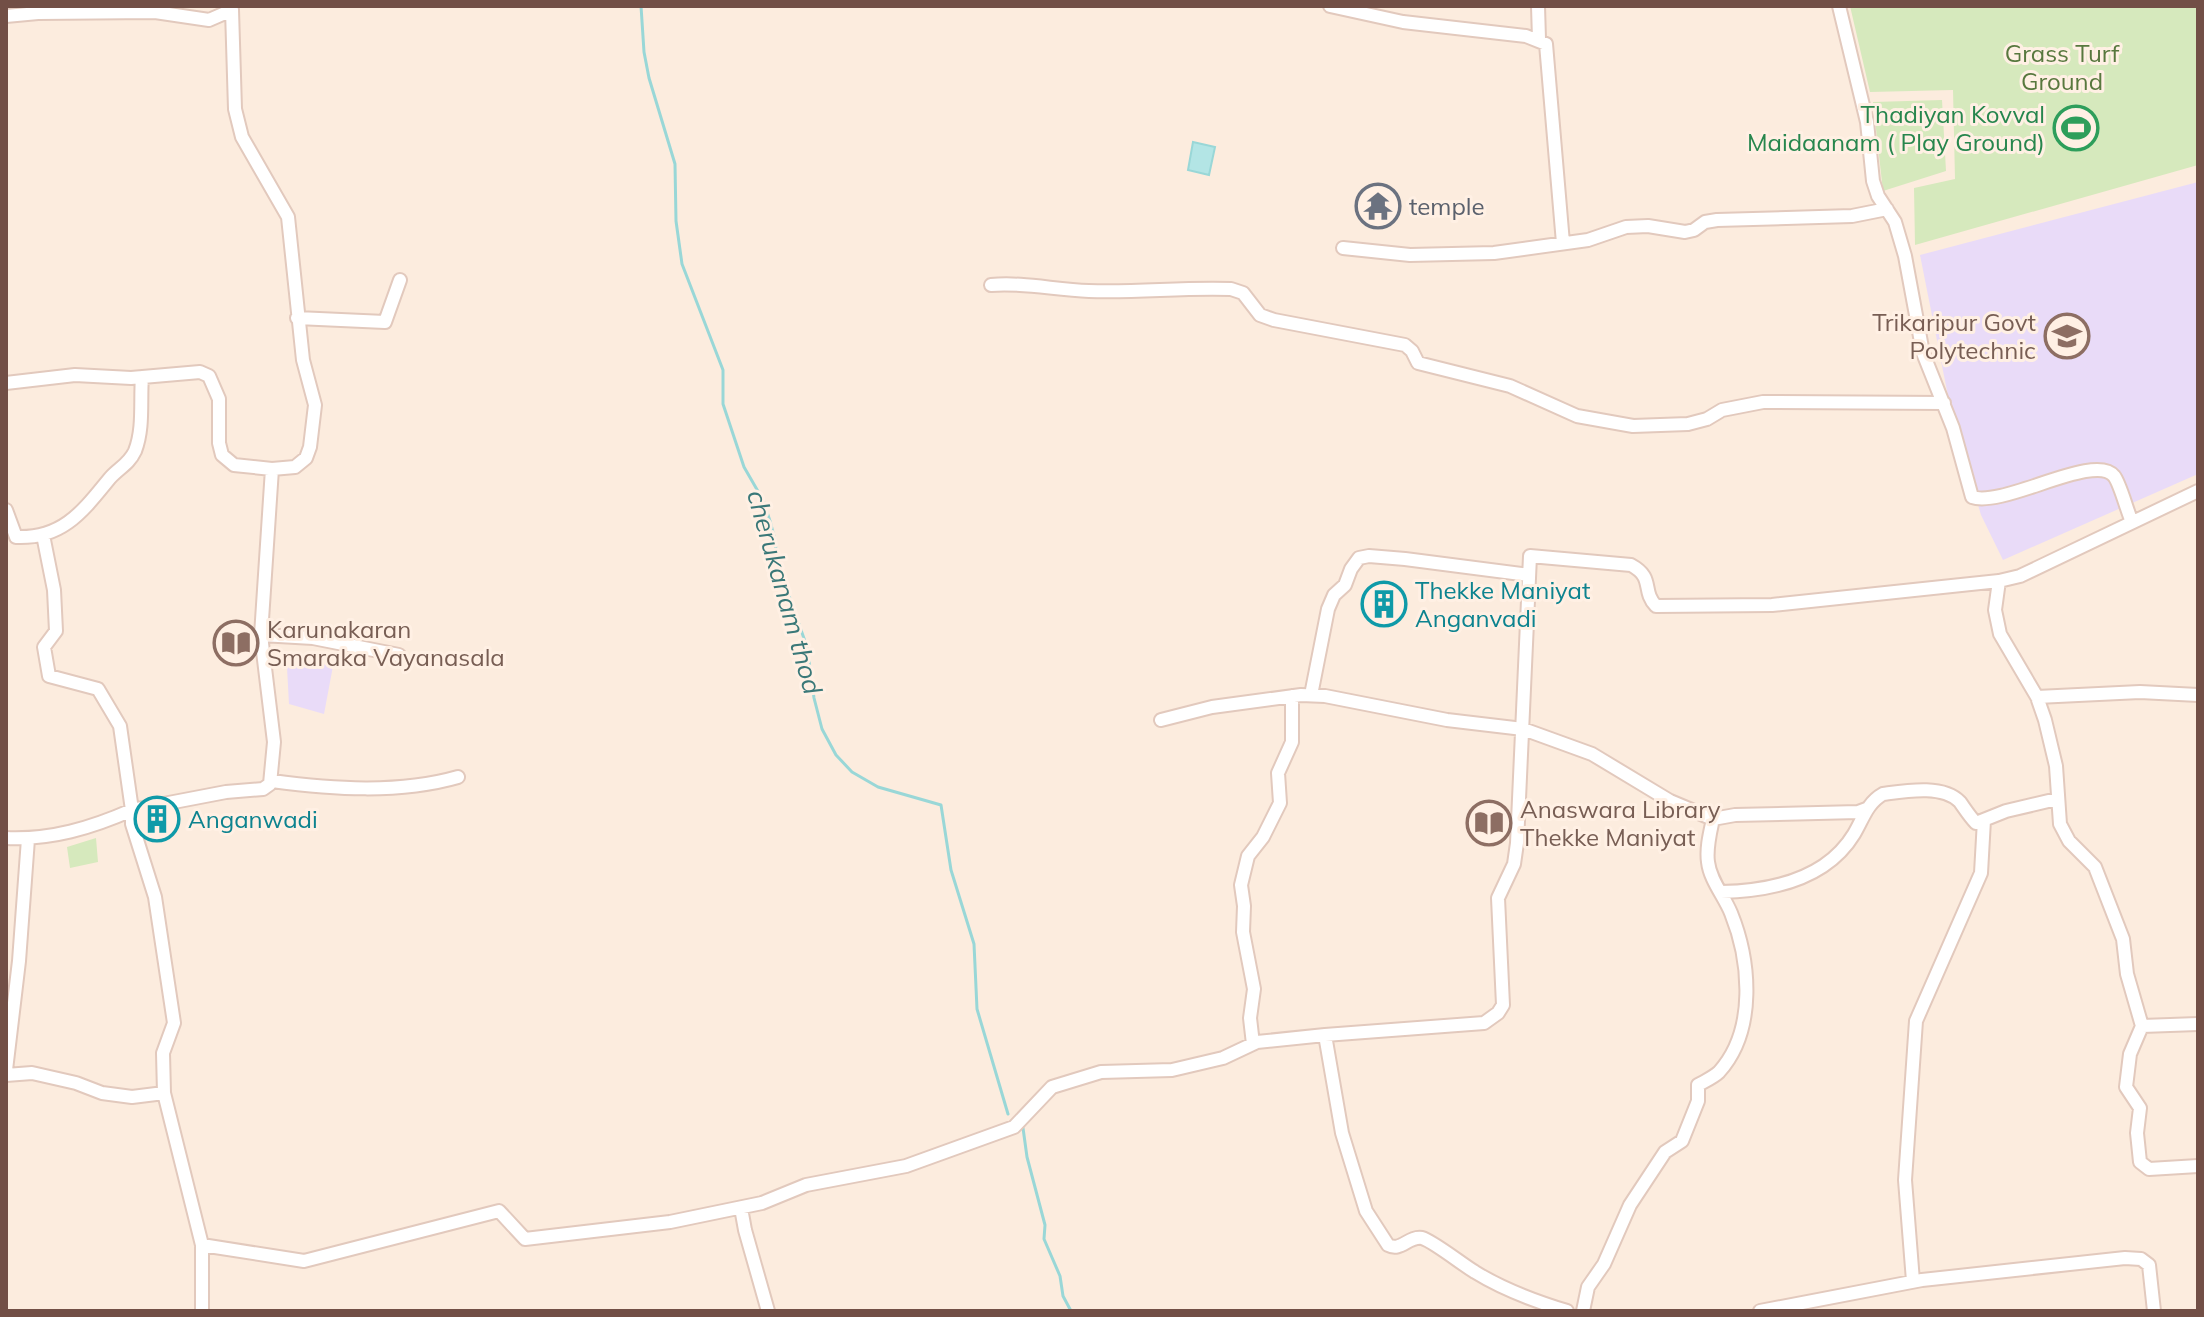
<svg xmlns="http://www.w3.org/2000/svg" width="2204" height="1317" font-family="Mulish,sans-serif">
<rect width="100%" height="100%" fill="#fcecde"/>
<path fill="#e9dbf8" d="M2198,182v292l-195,86 -22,-45 -29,-99 -32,-161z
M296,659l37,7 -9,48 -35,-10 -2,-37z"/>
<path fill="#d6e9bd" d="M1850,6h348v159l-283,80 -1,-57 41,-9 -2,-89 -83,2z
M1942,100l4,71 -63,20 -10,-89z
M96,838l2,24 -28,6 -3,-21z"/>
<path fill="#b3e5e5" stroke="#99d7d7" stroke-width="2" d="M1193,142l22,5 -6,28 -21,-5z"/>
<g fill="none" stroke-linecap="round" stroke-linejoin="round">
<path stroke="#99d7d7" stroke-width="3" d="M641,6l3,46 5,26 26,86 1,57 6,43 41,106v34l21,63 19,33 7,21 5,19 2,22 30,85 7,51 8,31 14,26 16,17 26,15 63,18 10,65 23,74 3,65 31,105
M1023,1128l4,29 18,68 -1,14 16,37 3,20 8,15"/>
<g stroke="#e2c9bd" stroke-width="16">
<path id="minor" d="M1330,6l73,16 123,14 20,8 17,199
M1538,6l1,33
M1839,6l28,116 6,59 5,15 17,26 10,34 18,97 30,75 19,69c31,11 123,-45 142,-21 6,7 13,35 18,46
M6,16l32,-3 117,-1 54,8 23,-10 -1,-4
M1343,248l67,7 84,-2 94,-13 38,-13 22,-1 37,6 9,-2 11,-8 12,-2 135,-4 35,-7
M991,285c33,-3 64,5 98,6 47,2 95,-4 142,-2l12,4 17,22 14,5 131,25 7,6 6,12 92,23 67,30 56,10 55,-2 19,-5 15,-9 41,-8 181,1
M297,318l88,4 15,-42
M6,383l69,-8 56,3 69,-6 9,4 10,23v44l3,12 12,10 38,4
M6,510l10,27c47,2 67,-26 94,-59 9,-10 19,-14 25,-27 9,-23 5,-50 7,-74
M1999,581l-4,29 5,24 37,63 8,23 11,46 4,58 9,17 26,26 28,72 4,35 15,52 56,-2
M261,635l52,3 86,17
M1311,695l17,-86 6,-14 11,-10 6,-16 8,-11 10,-2 36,3 124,16
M2037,697l103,-5 58,3
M1161,720l51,-13 89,-12 24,1 122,24 76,9 69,25 78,47 43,18
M272,781c60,8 127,13 186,-4
M6,838c45,2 85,-10 126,-28l-12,-84 -22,-37 -49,-13 -5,-29 12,-16 -2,-41 -11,-55
M1721,892c50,-1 105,-12 133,-58 9,-15 13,-31 29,-40 22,-3 60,-10 77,8 5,7 10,15 16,21l30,-12 51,-12
M2142,1026l-12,28 -4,33 14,21 -3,25 3,29 9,7 49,-3
M1325,1035l159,-12 14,-10 5,-8 -5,-107 16,-34 3,-21 13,-287 101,9c24,13 10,25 25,41l116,-1 227,-24 21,-5 178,-85
M1253,1044l-3,-26 4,-29 -11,-57 1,-26 -3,-21 7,-29 15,-19 17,-34 -2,-30 14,-31v-46
M6,1070l13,-109 9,-122
M6,1075l26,-2 44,10 26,10 30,4 32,-4
M741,1208l4,22 23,81
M202,1245l-38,-152 -1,-40 11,-30 -19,-126 -23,-73v-14l94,-18 37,-3 7,-5 4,-42 -13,-107 11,-166 23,-2 11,-9 4,-11 5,-42 -12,-45 -15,-143 -46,-80 -7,-28 -3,-99
M1913,1281l-8,-101 11,-159 65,-148 3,-53
M202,1311v-66l102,16 195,-50 26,28 145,-17 92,-19 44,-18 100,-19 108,-39 38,-40 49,-15 71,-2 51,-12 34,-16 68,-7 17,98 24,78 22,34c13,7 20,-9 34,-7 11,3 41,27 53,34 29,18 59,29 92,39
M1583,1311l5,-24 16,-23 26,-59 35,-53 17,-11 16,-40v-16c7,-4 16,-8 21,-13 38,-42 31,-112 12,-159 -7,-17 -21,-33 -23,-51 -2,-14 2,-29 5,-43l22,-4 123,-3 8,-3
M1760,1311l162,-31 203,-22 16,1 8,6 5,46"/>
</g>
<use href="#minor" stroke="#fff" stroke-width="12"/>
</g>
<defs>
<g id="stadium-ring" transform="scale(2.3)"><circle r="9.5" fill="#fff0e4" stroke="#2e9e5b" stroke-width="1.5"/><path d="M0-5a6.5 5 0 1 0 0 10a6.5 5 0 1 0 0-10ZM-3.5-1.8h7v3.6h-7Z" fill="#2e9e5b"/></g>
<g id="temple-ring" transform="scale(2.3)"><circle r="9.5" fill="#fff0e4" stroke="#6b7280" stroke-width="1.5"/><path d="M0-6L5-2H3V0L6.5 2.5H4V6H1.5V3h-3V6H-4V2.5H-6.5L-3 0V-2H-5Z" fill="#6b7280"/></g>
<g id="university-ring" transform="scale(2.3)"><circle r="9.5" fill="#fff0e4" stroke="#8d6e63" stroke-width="1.5"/><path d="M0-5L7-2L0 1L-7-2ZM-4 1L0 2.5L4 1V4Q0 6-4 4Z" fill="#8d6e63"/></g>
<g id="building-ring" transform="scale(2.3)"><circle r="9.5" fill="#fff0e4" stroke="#0f9aa8" stroke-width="1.5"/><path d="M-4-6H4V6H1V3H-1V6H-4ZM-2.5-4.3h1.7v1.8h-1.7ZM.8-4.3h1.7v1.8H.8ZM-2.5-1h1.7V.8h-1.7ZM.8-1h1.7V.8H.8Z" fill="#0f9aa8"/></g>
<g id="library-ring" transform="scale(2.3)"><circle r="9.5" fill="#fff0e4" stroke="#8d6e63" stroke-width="1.5"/><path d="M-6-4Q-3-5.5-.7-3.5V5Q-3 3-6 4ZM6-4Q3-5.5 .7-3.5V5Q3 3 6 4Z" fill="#8d6e63"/></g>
</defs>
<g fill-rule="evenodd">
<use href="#stadium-ring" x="2076" y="128"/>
<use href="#temple-ring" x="1378" y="206"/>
<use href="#university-ring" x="2067" y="336"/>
<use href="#building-ring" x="1384" y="604"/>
<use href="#library-ring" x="236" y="643"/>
<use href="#building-ring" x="157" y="819"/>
<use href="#library-ring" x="1489" y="823"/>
</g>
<g text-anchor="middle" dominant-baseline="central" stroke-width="6" stroke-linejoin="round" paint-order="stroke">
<g font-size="24" fill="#58783e" stroke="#fff0e4">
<text x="2062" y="53">Grass Turf<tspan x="2062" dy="28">Ground</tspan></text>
</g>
<g font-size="24" fill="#27864d" stroke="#fff0e4" text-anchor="end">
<text x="2045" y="114">Thadiyan Kovval<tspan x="2045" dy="28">Maidaanam ( Play Ground)</tspan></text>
</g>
<g font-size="24" fill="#5b616d" stroke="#fff0e4" text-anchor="start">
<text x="1409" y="206">temple</text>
</g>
<g font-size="24" fill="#785e54" stroke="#fff0e4" text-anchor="start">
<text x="2036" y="322" text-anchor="end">Trikaripur Govt<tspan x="2036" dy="28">Polytechnic</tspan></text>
<text x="267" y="629">Karunakaran<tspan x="267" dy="28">Smaraka Vayanasala</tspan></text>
<text x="1520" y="809">Anaswara Library<tspan x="1520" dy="28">Thekke Maniyat</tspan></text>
</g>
<g font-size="24" fill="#0d838f" stroke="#fff0e4" text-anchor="start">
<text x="1415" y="590">Thekke Maniyat<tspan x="1415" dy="28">Anganvadi</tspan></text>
<text x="188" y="819">Anganwadi</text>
</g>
<g font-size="26" font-style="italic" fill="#3a7878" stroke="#fff0e4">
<text transform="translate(785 592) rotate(74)">cherukanam thod</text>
</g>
</g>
<rect width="2204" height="1317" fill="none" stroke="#724f46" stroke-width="16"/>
</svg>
